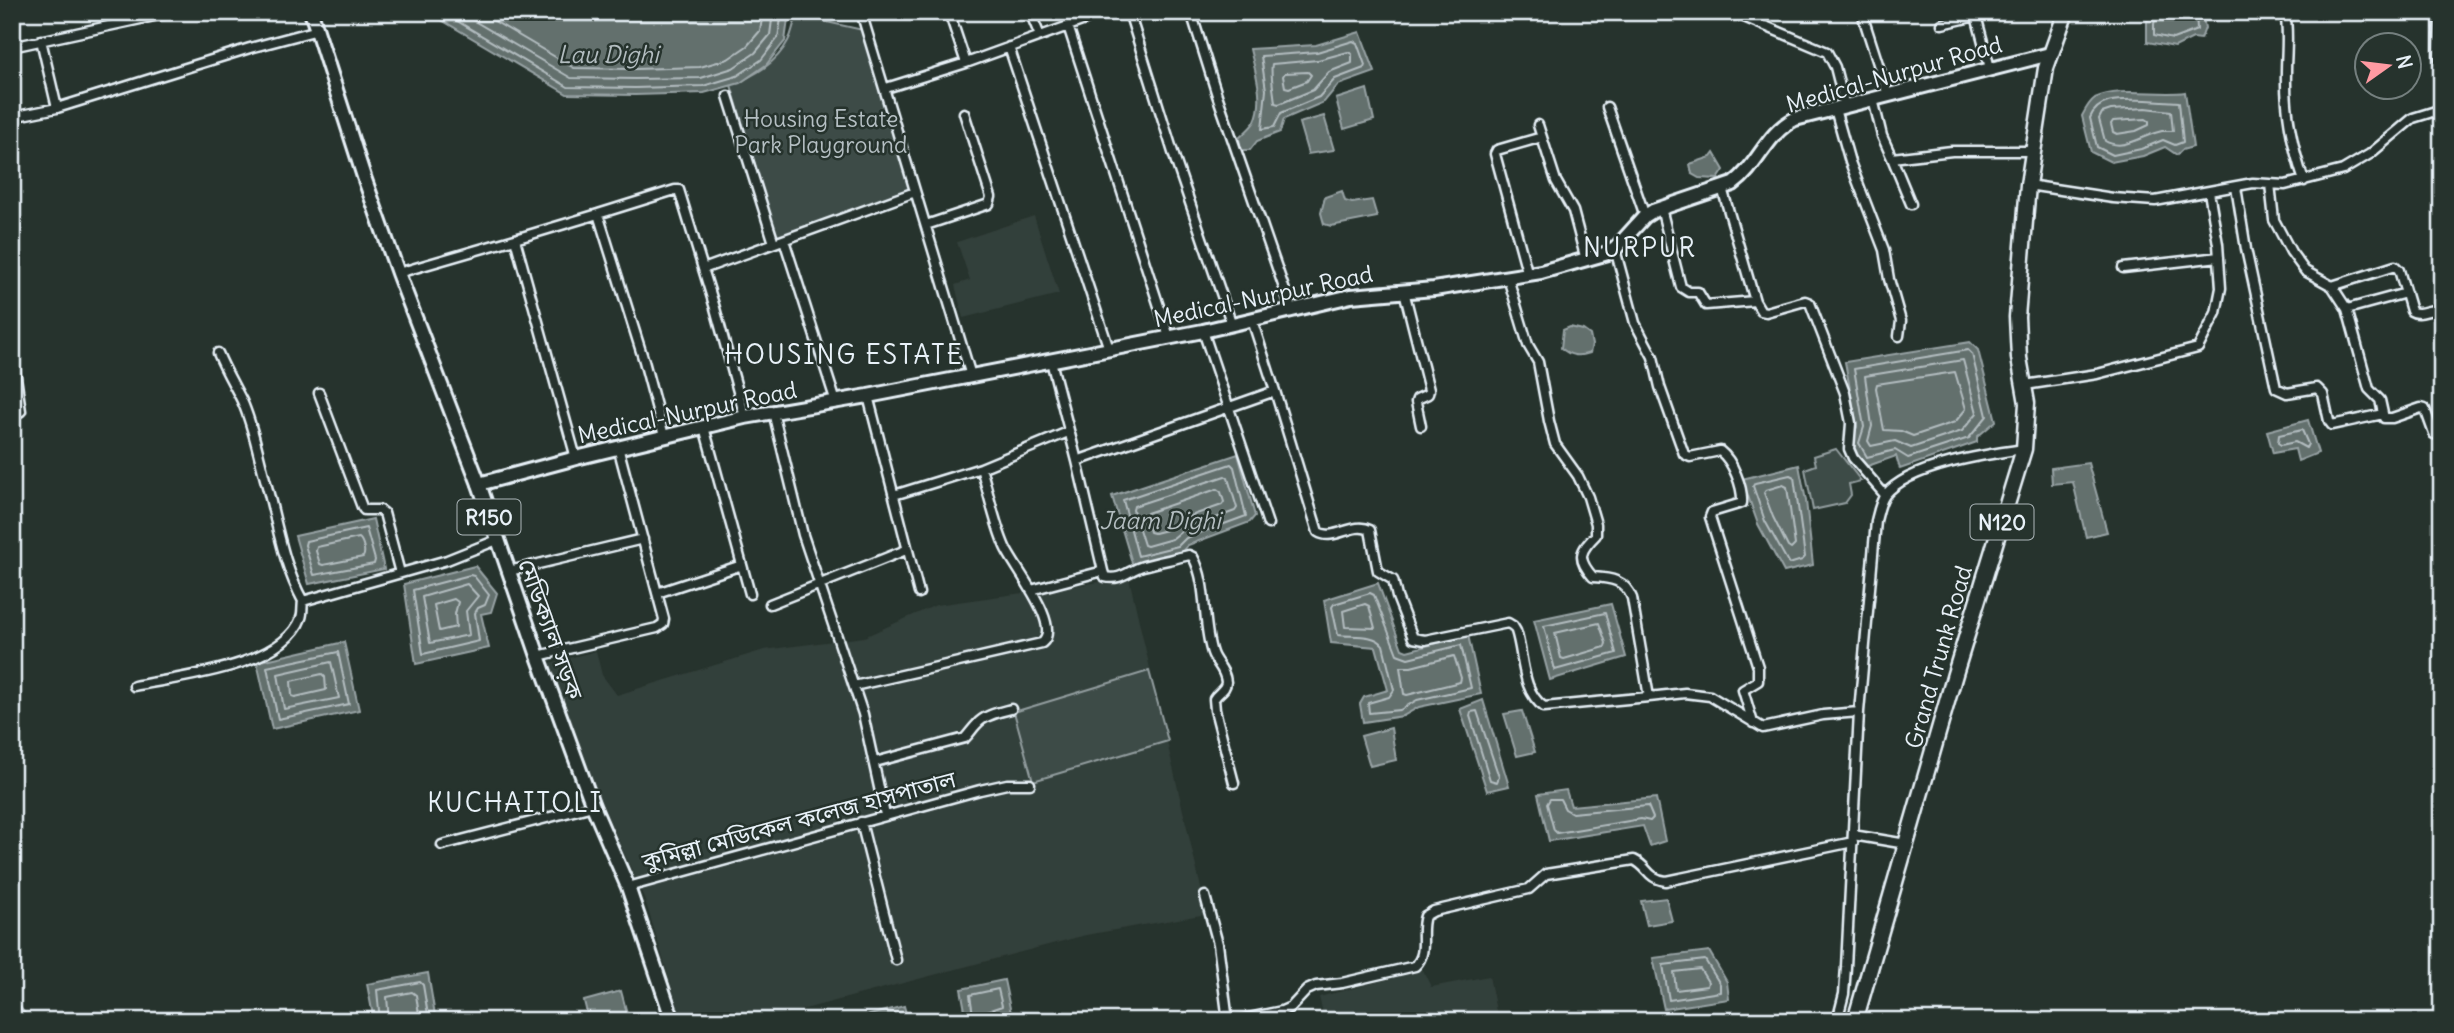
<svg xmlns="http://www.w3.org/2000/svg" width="2454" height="1033" font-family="Delius,'Noto Sans Bengali',sans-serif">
<rect width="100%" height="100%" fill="#26332d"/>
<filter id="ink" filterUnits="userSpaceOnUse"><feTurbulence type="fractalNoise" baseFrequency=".0143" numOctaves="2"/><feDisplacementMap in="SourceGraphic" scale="14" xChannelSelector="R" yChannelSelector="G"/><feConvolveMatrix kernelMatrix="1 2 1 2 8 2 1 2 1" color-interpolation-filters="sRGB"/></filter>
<g filter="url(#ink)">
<path fill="#333f3a" d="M1034,216l25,78 -96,24 -8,-33 15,-5 -13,-38z
M1129,578l78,336 -121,21 -327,86h-77l-37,-121 -43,-96 -56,-140 50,-13 6,24 15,20 147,-45 100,-13 72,-32z
M1423,970l8,17 58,-11 9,45h-173l-6,-24z"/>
<path fill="#3e4b47" stroke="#939ea0" stroke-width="2" d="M802,13l16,7 45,10 49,160 -135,48 -46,-153c23,-9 45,-21 57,-44 7,-13 2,-16 14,-28z
M1836,449l25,32 -12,3 2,11 -6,8 -32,7 -8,-41 11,-4 -2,-9z
M1149,671l19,70 -135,40 -19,-69z"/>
<path fill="#636f6d" stroke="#98a3a5" stroke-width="2" d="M428,12h361l-4,29 -19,24 -26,18 -36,10 -69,2 -68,-1z
M2152,12h50l3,16 -4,11 -8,-1 -18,9 -28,-5v-21z
M1360,32l15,40 -37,13 -14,17 -40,17 -4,13 -23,9 -7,9h-9l-2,-12c5,-5 13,-11 16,-17 10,-22 0,-50 -5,-72l66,-4z
M1367,89l7,31 -30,9 -8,-30z
M2185,92l8,55 -11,3 -5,5 -12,-8 -22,9 -32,6 -20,-10 -9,-36c3,-6 7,-14 13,-18 24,-12 64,-2 90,-6z
M1324,116l10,34 -26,4 -9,-31z
M1714,153l10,17 -6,9 -19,-1 -7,-4 -2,-10 21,-7z
M1342,191l3,10 7,2 20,-3 5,17 -46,9 -7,-2 -3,-11 4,-16z
M1570,327l13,3 7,5 2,10 -2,8c-12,4 -20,3 -29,-5l2,-18z
M1970,342l8,8 18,71 -19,16v5l-77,27 -4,-13 -31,11 -15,-24 7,-16 -12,-65z
M2308,420l10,33 -20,8 -3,-12 -22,4 -6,-22z
M1238,454l17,62 -5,6 -62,23 -5,7 -50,14 -21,-70z
M2088,463l19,69 -21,5 -13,-55 -21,2 -1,-16z
M1799,465l7,36 7,64 -29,7 -26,-48 -16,-45z
M373,519l11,50 -75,15 -14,-48z
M475,566l22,27 -6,19 -10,2 8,34 -73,16 -12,-80z
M1378,583l24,66 5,2 61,-16 13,59 -62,13 -16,9 -40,6 -3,-18 4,-7 24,-7 -12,-43 -45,-4 -7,-43z
M1611,604l15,53 -76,23 -16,-60z
M344,642l15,68 -87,19 -15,-67z
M1483,700l26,86 -22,5 -27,-82z
M1522,711l13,41 -18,4 -13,-42z
M1391,728l5,32 -26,6 -9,-30z
M1566,790l5,16 85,-8 9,43 -15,5 -7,-20 -94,15 -11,-47z
M1666,898l6,23 -25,4 -6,-24z
M1709,951l18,31 2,17 -65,10 -11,-51z
M428,973l8,48h-62l-7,-37z
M1004,980l7,33 -44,8 -6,-32z
M621,991l8,30h-40l-5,-20z
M904,1006l4,15h-45l-1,-4z"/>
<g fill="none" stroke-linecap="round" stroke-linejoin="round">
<path stroke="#b3bdc0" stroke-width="2" d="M442,12l126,75 67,1 68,-2 34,-10 24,-16 17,-22 4,-26
M459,12l112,66 64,1 66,-1 32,-10 22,-15 15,-18 3,-23
M479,12l95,56 61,1 65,-2 28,-8 19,-13 13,-15 3,-19
M2157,12l-3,12v11l19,4 24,-9 -1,-18
M1353,41l4,2 8,22 -1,3 -29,11 -16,18 -38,16 -7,14 -12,2 4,-39 -5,-34 56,-4z
M1348,52l4,2v9l-23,9 -16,18 -34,14 -4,-1c-1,-11 -5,-30 -3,-39l46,-4z
M1308,72l3,3 -4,6 -18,7 -4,-1 -2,-11 2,-3z
M2146,100l33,2 4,40 -8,3 -12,-5 -22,9 -28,6 -16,-8 -7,-29c9,-22 35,-18 56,-18z
M2146,108l25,3 2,20c-3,0 -7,0 -11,0 -20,4 -38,21 -57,10l-6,-22 3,-6 9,-3z
M2146,119l3,2v4l-13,6 -19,3 -4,-2 -2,-8 2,-3z
M1968,350l4,4 15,62 -18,22 -61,20 -13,-8 -28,7 -8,-14 5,-16 -10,-58z
M1963,360l14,53 -15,18 -51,17 -16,-7 -24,5 -3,-5 4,-15 -7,-50z
M1955,372l11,37 -11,13 -42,14 -12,-5 -17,-1 -8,-42 1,-4z
M2302,430l6,14 -2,4 -11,-6 -14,3 -3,-2 1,-8z
M1231,464l3,3 12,49 -60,22 -8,8 -40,10 -15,-56z
M1790,475l4,2 11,80 -3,3 -13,4 -24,-43 -12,-35 2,-3z
M1225,476l3,2 9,30 -2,3 -52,19 -11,9 -25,7 -3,-1 -11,-35 1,-4z
M1783,485l4,2 8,58 -4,4 -3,-2 -15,-30 -9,-24 2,-3z
M1217,489l4,3 3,10 -2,3 -43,15 -13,10 -12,3 -4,-1 -4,-16 1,-3z
M366,528l9,32 -1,4 -60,11 -9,-30 1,-4z
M359,538c4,3 7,15 4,19l-40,8 -3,-1 -4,-13 1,-4z
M470,575l4,1 15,19 -4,10 -7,3 -3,5 4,28 -56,13 -10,-64z
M467,584l11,12 -12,15 3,24 -39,8 -8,-46z
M1370,593l4,2 23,59 11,4 53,-13 10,43 -54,12 -17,10 -31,3 -1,-10 21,-6 5,-7 -11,-45c-9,-12 -31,-8 -45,-10l-6,-28 2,-3z
M454,599l4,3 -3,12 1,13 -17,4 -5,-26z
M1365,604l4,2 6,22 -30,-1 -2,-16z
M1605,613l11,40 -61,17 -11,-44z
M1599,623l7,20 -1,4 -41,12 -3,-1 -6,-25z
M338,652l11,52 -71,15 -11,-52z
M1454,656l7,22 -1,4 -53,13 -3,-1 -4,-27h11z
M331,662l8,36 -55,11 -6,-35z
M322,674l3,3 1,13 -31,7 -3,-1 -1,-15z
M1477,711l22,66 -2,5 -7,-2 -20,-64 1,-4z
M1550,799h10l5,10 7,4 76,-7 5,12 -3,3 -9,-2 -84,14 -3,-3 -7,-26z
M1705,960l15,24v8l-51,8 -6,-35z
M1700,969l8,13 -1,4 -31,4 -2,-18z
M380,1021l-3,-31 43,-8 3,3 6,36
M389,1021l-2,-24 25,-5 4,3 4,26
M974,1021l-4,-26 28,-6 4,17 -18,6 -3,9"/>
<path stroke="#98a3a5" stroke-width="2.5" d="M12,998l19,23"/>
<g stroke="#e8f1f8" stroke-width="13">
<path id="street" d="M861,12l110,364
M949,12l17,51
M1030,12l10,24
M1129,12l47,150 56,163
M1191,12l26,83 75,216
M1732,12l95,40 8,15 10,39
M1866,12l-2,8 24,75
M1975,12l15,56
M2285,12c4,21 1,40 1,61 -1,37 6,73 18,108
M2440,12l-1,43 3,22
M1942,24l34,-8
M1068,26l101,311
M41,40l16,68
M12,47l161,-35
M1009,47l100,302
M886,88l80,-25 141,-51
M728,96l46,147
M1873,99l9,37 10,22 60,-7h80
M1607,107l38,109
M1835,109l15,53 34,88 5,29 12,42 -2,15
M12,117l45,-9 193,-60 68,-18
M1538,125l18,56 17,30 13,49
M1892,158l19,46
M2270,184l4,36 17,32 14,19 27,15 15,23 22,80 11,11 4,18h8l29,-10 4,1 9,25 8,3
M2028,185l85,13 42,3 98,-18 32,2 58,-15 27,-16 43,-36 29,-9
M2236,187l10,62 30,139 11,5 30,-5 6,6 6,27 3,4 51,-11
M1722,188l33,113
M1661,208l20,79 8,5h9l8,13 49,-4 6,10 5,1 39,-11 5,2 35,90 6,30 -2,26 4,9 32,37
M598,214l77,-24h4l36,118 30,109
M926,225l63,-21 2,-7 -27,-84
M515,239l83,-25 46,147 20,75
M784,240l52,162
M1615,249l20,74 18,34 7,30 24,67 6,3 30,-6c13,10 23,36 22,52l-30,9 -2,5 48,150v14l-15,9 10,33
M2123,268l96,-11
M703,269l212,-77
M398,273l117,-34 61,219
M1528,275l-33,-121 2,-4 45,-13
M1508,278l20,67 10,17 11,59 6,23 23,32 10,21 8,27v11c-16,16 -20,23 -3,42 18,1 32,3 39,21l17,99 36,-4 25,3 53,32 60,-13 36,-3
M2332,286l63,-20 4,4 12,41c9,6 18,-3 28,-1l3,7
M1404,291l25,99 -1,4 -11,5 -1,3 5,24
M2347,309l59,-16
M1203,331l65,193
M12,350l9,61 -9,6
M218,353c7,17 16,32 24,48 11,24 16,53 23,78 12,42 17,84 38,122l144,-41 50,-20
M1051,361l26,100 198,-70 -23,-71
M2025,385l72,-11 101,-26 18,-35 5,-25 -3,-44 -9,-52
M1275,391l43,141c16,10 35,-11 52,-2l8,41 15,9 4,17 16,41 12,2 83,-17 5,3 3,5c8,24 5,60 28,76l105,-10
M319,393l43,114 2,3h16l4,3 16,60
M868,396l51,197
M773,412l30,123 60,179 22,101
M704,427l46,167
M894,495l87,-27 87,-36
M509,571l134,-32
M1103,571l2,6c16,4 24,-7 38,-11 15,-4 30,-7 46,-11l4,2c15,26 9,67 19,96 4,11 13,16 14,29 0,8 -8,10 -12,17l1,11 19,73
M1031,590l72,-19 -26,-110
M657,593l85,-28
M770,604l136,-54
M538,656l119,-28 6,-4 1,-5 -46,-172
M134,686c45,-9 149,-19 167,-68 2,-5 1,-12 2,-17
M854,686l188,-43c21,-17 -29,-77 -37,-96 -11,-25 -16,-53 -24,-79
M875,762l90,-24c5,-5 7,-9 12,-14 7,-9 23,-12 34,-15
M861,822l35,138
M1853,835l53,9
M442,845l151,-39
M628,887l352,-97 27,-6h23
M1205,896l13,48 10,77
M1234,1021l48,-10 9,-4 16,-17 9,-4 26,-3 73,-17c14,-13 4,-33 10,-50l9,-5 95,-22 17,-15 88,-14c15,7 12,18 32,21l187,-39
M1837,1021l7,-27 2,-27 13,-255 17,-191c2,-8 4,-19 9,-26 24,-30 103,-41 139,-46"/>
</g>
<g stroke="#e8f1f8" stroke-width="18">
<path id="secondary" d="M479,484l97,-26 169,-41 123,-21 335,-65 148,-35 83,-7 107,-17 67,-19 7,-4 30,-33 8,-5 80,-27c26,-19 33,-51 62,-65l255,-65"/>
</g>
<g stroke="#e8f1f8" stroke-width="18">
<path id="primary" d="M311,12l53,165 34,96 81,211 59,172 55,150 35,81 45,134"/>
</g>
<g stroke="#e8f1f8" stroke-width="19">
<path id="highway" d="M1855,1021l100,-347 69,-225 3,-46 -8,-45 -2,-41 11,-132 18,-117 20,-56"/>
</g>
<use href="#street" stroke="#26332d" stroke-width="8"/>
<use href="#secondary" stroke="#26332d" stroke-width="12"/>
<use href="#primary" stroke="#26332d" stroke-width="12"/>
<use href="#highway" stroke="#26332d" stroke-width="14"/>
</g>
</g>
<g text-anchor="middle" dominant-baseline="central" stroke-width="5" stroke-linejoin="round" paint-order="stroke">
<g fill="#26332d" stroke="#aeb8bb" stroke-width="2">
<rect x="457.5" y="499.5" width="63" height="35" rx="5"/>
<rect x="1970.5" y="504.5" width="63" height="35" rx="5"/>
</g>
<g font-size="21" font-weight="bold" fill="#e8f1f8">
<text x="489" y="517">R150</text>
<text x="2002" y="522">N120</text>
</g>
<g font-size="23" fill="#e8f1f8" stroke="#26332d">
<text transform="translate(1894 74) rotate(-16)">Medical-Nurpur Road</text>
<text transform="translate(1263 296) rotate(-12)">Medical-Nurpur Road</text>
<text transform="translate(687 412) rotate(-12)">Medical-Nurpur Road</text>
<text transform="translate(551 629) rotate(70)">মেডিক্যাল সড়ক</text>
<text transform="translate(1938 657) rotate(-74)">Grand Trunk Road</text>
<text transform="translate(799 820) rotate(-15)">কুমিল্লা মেডিকেল কলেজ হাসপাতাল</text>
</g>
<g font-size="23" fill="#b5bfc3" stroke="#26332d">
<text x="821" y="118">Housing Estate<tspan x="821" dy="26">Park Playground</tspan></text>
</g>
<g font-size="24" font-style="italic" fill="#b3bdc0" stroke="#26332d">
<text x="608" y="54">Lau Dighi</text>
<text x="1160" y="520">Jaam Dighi</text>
</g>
<g font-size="26" letter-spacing="2" fill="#e8f1f8" stroke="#26332d">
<text x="1640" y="247">NURPUR</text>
<text x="844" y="354">HOUSING ESTATE</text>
<text x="515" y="802">KUCHAITOLI</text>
</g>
</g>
<rect width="2454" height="1033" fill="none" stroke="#26332d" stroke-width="42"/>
<rect x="21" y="21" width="2412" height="991" fill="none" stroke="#e8f1f8" stroke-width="2.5" filter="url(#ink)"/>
<g transform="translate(2388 66) rotate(76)"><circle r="33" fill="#26332d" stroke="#747f7e" stroke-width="2"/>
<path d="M0-5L12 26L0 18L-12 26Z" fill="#ff9aa2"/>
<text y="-10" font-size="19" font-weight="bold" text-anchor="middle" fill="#e8f1f8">N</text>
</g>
</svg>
